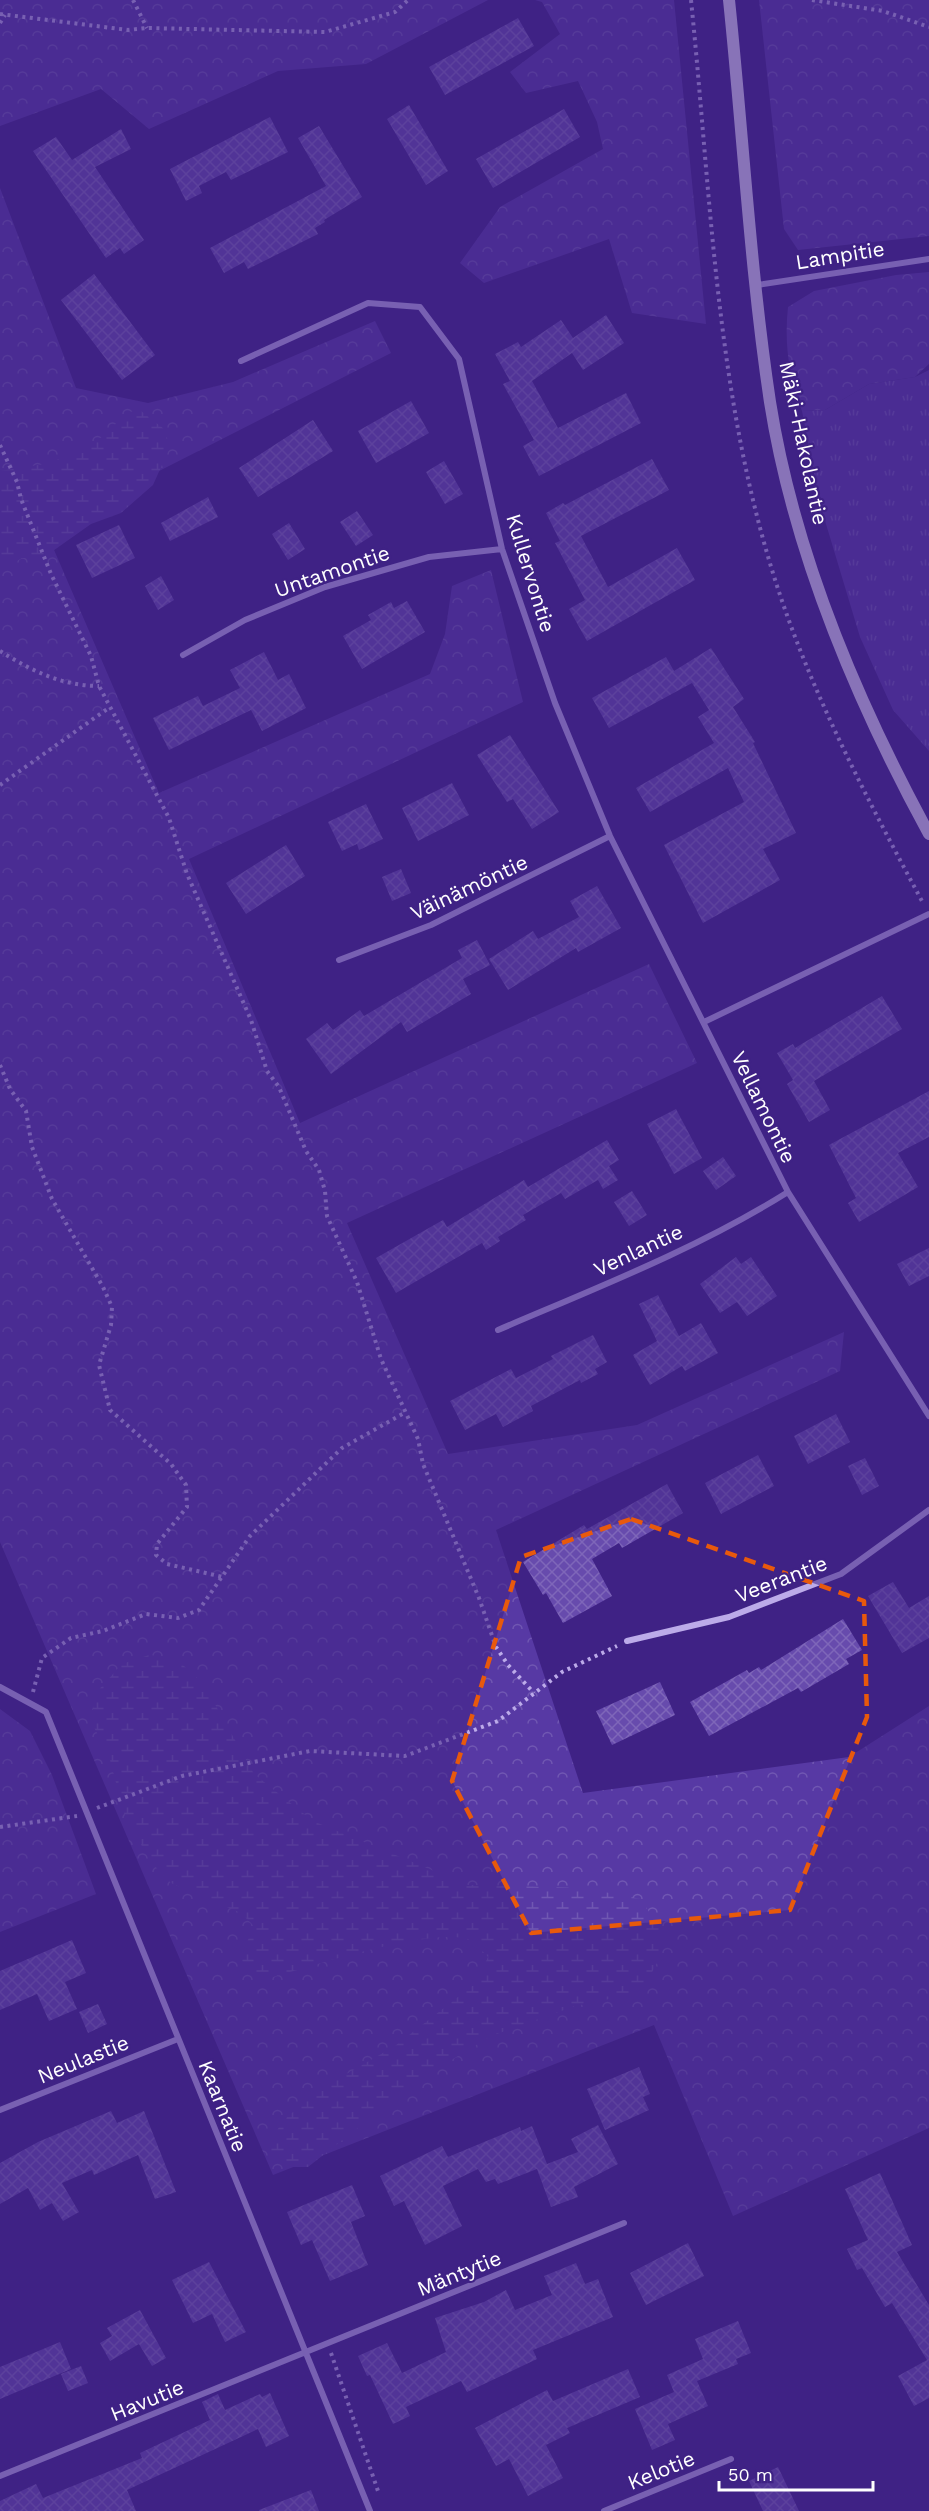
<svg xmlns="http://www.w3.org/2000/svg" width="929" height="2511" font-family="'Work Sans',sans-serif">
<defs>
<pattern id="forest-crowns" width="20" height="18" patternUnits="userSpaceOnUse" patternTransform="scale(1.5)"><rect width="20" height="18" fill="#5739a4"/><path d="M2 6a3 3 0 1 1 6 0M12 15a3 3 0 1 1 6 0" fill="none" stroke="#7057b2"/></pattern>
<pattern id="wetland-marsh" width="20" height="14" patternUnits="userSpaceOnUse" patternTransform="scale(1.5)"><rect width="20" height="14" fill="#5739a4"/><path d="M1 5h8M5 5V1M11 12h8M15 12V8" fill="none" stroke="#7057b2"/></pattern>
<pattern id="park-tufts" width="24" height="20" patternUnits="userSpaceOnUse" patternTransform="scale(1.5)"><rect width="24" height="20" fill="#5739a4"/><path d="M3 7l-1-3M5 7V3M7 7l1-3M15 17l-1-3M17 17v-4M19 17l1-3" fill="none" stroke="#7057b2"/></pattern>
<pattern id="building-cross-hatch" width="8" height="8" patternUnits="userSpaceOnUse" patternTransform="scale(1.5)"><rect width="8" height="8" fill="#674bad"/><path d="M0 0l8 8M0 8l8-8" fill="none" stroke="#7e66b9"/></pattern>
</defs>
<rect width="100%" height="100%" fill="#3f2285"/>
<path fill="url(#forest-crowns)" d="M0,0h488l-122,64 -88,7 -129,58 -48,-40 -101,37z
M535,0h139l32,324 -74,-11 -23,-74 -125,44 -24,-20 40,-56 103,-58 -6,-27 -19,-41 -52,12 -16,-21 50,-38 -18,-32z
M759,0h170v236l-131,14 -14,-21z
M0,188l76,200 72,15 85,-21 142,-61 16,32 -346,176 114,264 271,-119 15,-40 7,-48 39,-16 32,132 -334,157 111,264 349,-159 48,99 -350,160 101,231 189,-29 207,-93 -4,39 -344,159 87,263 266,-36 80,-51v422l-196,88 -79,-191 -381,150 -273,-633z
M929,272v92l-14,13 -46,7 -44,26 -23,1c-13,-34 -18,-67 -14,-104l26,-16 82,-16z
M0,1709l30,22 22,44 44,119 -96,38z"/>
<path fill="url(#wetland-marsh)" d="M141,411l23,18 6,18 -17,38 -32,28 -30,11 -41,29 -13,5h-15l-22,13v-100l51,-8 53,-27 23,-24z
M149,1655l26,3 28,25 51,91 59,47 155,64 115,3 58,11 20,32 -1,26 -14,27 -22,12 -49,10 -84,30 -71,43 -112,88h-24l-11,-10 -5,-15 19,-25 35,-29 73,-42 81,-63 12,-26c-6,-6 -13,-16 -20,-18 -44,-11 -159,29 -206,41l-19,-11 -1,-18 13,-24 -14,-14 -70,-30 -21,-22 -26,-48 -14,-53 -18,-37 2,-28 28,-31z"/>
<path fill="url(#park-tufts)" d="M929,370v381l-36,-41 -33,-73 -40,-133 -18,-93 23,-1 44,-26 46,-7z"/>
<path fill="url(#building-cross-hatch)" d="M518,18l16,28 -89,49 -16,-28z
M409,105l39,66 -22,14 -39,-66z
M564,109l16,28 -87,51 -17,-29z
M270,117l18,35 -57,28 -5,-8 -27,14 3,7 -16,8 -16,-32z
M319,126l43,71 -38,23 1,2 -10,6 3,6 -70,35 -4,-7 -20,11 -14,-25 116,-62 -28,-48z
M121,129l10,20 -36,18 49,73 -20,14 -4,-6 -14,10 -73,-107 23,-14 16,23z
M94,274l61,81 -33,25 -61,-80z
M606,315l18,28 -41,27 -11,-17 -40,28 26,47 68,-35 15,30 -102,53 -16,-30 11,-6 -31,-56 7,-3 -15,-27 23,-12 3,5 40,-27 12,18z
M411,401l18,32 -53,30 -18,-32z
M313,420l20,31 -75,46 -19,-29z
M652,459l17,31 -88,46 27,51 69,-39 18,32 -108,61 -18,-32 16,-9 -30,-57 5,-2 -14,-28 17,-10 2,2z
M444,461l19,33 -18,10 -19,-32z
M208,497l10,20 -48,24 -9,-18z
M357,511l16,24 -17,11 -16,-24z
M289,523l16,26 -17,11 -16,-26z
M119,525l16,33 -43,20 -16,-33z
M161,576l13,24 -16,10 -13,-24z
M407,601l18,31 -63,37 -19,-33 28,-16 -3,-5 23,-13 3,6z
M711,648l33,51 -11,8 22,35 -2,1 43,90 -33,16 17,31 -77,43 -39,-78 80,-43 -16,-34 -78,44 -14,-24 78,-45 -16,-26 11,-7 -17,-27 -83,45 -17,-30 74,-41 8,14z
M264,652l14,28 11,-6 17,34 -44,23 -11,-21 -82,40 -16,-32 45,-22 5,10 37,-18 -10,-18z
M510,735l49,77 -27,17 -19,-30 -6,3 -30,-47z
M452,783l17,32 -51,26 -16,-33z
M366,804l17,35 -24,11 -2,-6 -15,7 -14,-29z
M286,845l19,31 -59,38 -20,-31z
M401,869l10,24 -19,8 -10,-24z
M597,886l24,42 -43,24 -2,-4 -68,42 -19,-31 44,-28 5,8 41,-22 -9,-16z
M477,940l13,25 -27,14 8,15 -64,38 -6,-10 -70,52 -25,-35 21,-16 6,7 27,-20 4,6 98,-58 -4,-8z
M882,996l20,33 -88,52 16,29 -21,12 -22,-38 6,-4 -16,-27 16,-9 2,4z
M929,1091v46l-31,16 20,34 -59,35 -11,-19 8,-5 -27,-53z
M676,1109l26,49 -28,16 -27,-50z
M607,1140l12,20 -10,6 9,14 -15,9 -5,-9 -33,19 -4,-6 -38,22 3,5 -28,17 2,4 -14,9 -4,-7 -86,50 -20,-35 67,-38 4,7 77,-47 4,7z
M723,1157l13,19 -20,14 -13,-19z
M632,1191l15,24 -18,11 -15,-24z
M929,1248v28l-20,10 -12,-22z
M736,1257l5,7 10,-7 26,39 -30,20 -10,-14 -17,11 -20,-29z
M658,1295l21,41 22,-13 17,30 -33,18 -3,-5 -32,19 -17,-30 24,-14 -18,-37z
M593,1335l14,27 -12,7 3,5 -17,9 -1,-3 -49,26 2,5 -30,16 -7,-13 -31,16 -15,-29 61,-32 5,9 37,-19 -2,-3z
M836,1414l14,28 -42,22 -14,-28z
M758,1455l16,31 -53,28 -16,-31z
M865,1458l14,28 -17,9 -14,-29z
M667,1484l16,29 -61,35 -3,-5 -27,16 20,37 -49,27 -17,-30 -3,2 -20,-33 61,-37 3,4z
M893,1582l16,26 20,-12v42l-27,15 -34,-57z
M843,1619l19,31 -16,9 3,5 -48,28 -3,-4 -89,48 -19,-34 57,-32 2,3 10,-6 2,3z
M660,1682l15,33 -63,30 -16,-34z
M72,1940l14,33 -21,9 12,27 -28,12 -12,-27 -37,16v-39z
M98,2004l9,20 -19,9 -9,-21z
M639,2067l11,27 -7,3 6,13 -44,20 -18,-41z
M111,2111l6,12 27,-12 32,81 -21,7 -17,-44 -44,20 -2,-5 -30,13 17,29 -16,9 -11,-18 -12,7 -12,-22 -28,16v-41l38,-21z
M598,2125l20,39 -44,23 4,10 -27,10 -14,-38 -39,15 -3,-5 -9,3 -8,-13 -35,17 19,40 -37,19 -21,-44 -10,5 -14,-30 62,-30 6,11 72,-30 1,4 11,-5 15,38 31,-12 -7,-13z
M880,2173l32,72 -15,7 32,53v93l-15,8 -16,-30 29,-16 -35,-57 -7,4 -23,-39 -5,2 -10,-21 21,-9 -23,-51z
M352,2185l13,31 -14,6 17,43 -38,16 -18,-41 -11,5 -14,-33z
M688,2243l16,33 -58,29 -16,-32z
M209,2262l37,70 -21,10 -13,-28 -19,9 -21,-43z
M576,2263l9,21 13,-5 15,38 -80,33 4,9 -70,33 -6,-11 -55,26 4,9 -17,8 -23,-49 -3,1 -9,-20 29,-13 15,30 44,-21 -11,-34 49,-16 22,-12 9,20 37,-15 -8,-19z
M140,2310l26,48 -14,8 -13,-22 -29,17 -10,-18 12,-7 -5,-8z
M738,2321l13,32 -15,6 2,5 -41,17 11,25 -40,18 7,16 -23,10 -17,-41 39,-17 -7,-17 36,-16 -8,-20z
M60,2342l11,27 -71,30v-32z
M81,2366l7,17 -20,8 -7,-17z
M628,2369l12,28 -73,31 3,5 -24,12 17,33 -35,18 -19,-37 -13,7 -21,-38 72,-38 6,11z
M270,2393l19,43 -23,11 -8,-18 -131,61 9,21h-136v-10l36,-17 7,14 99,-40 -2,-5 70,-33 -8,-18 16,-8 7,16 35,-16 2,3z
M778,2467l21,44h-36l-14,-30z
M311,2490l8,21h-60v-1z"/>
<g fill="none" stroke-linecap="round" stroke-linejoin="round">
<path stroke="#bcabe9" stroke-width="4" stroke-dasharray="3 4.5" stroke-linecap="butt" d="M133,0l14,28
M691,0c19,185 24,374 76,553 35,123 96,238 156,350
M812,0l71,11 46,16
M0,14l128,16 19,-2 178,4 70,-20 13,-12
M0,23l5,-8
M0,445l17,37 4,17 30,75 40,82 8,30 70,132 18,56 64,146 16,51 12,16 27,64 13,19 6,21 2,25 30,66 24,77 37,80 5,25 56,134 17,49 12,18 26,28
M0,651c30,19 62,35 99,35
M0,785l110,-78
M0,1065l10,24 16,22 6,36 20,52 51,88 9,20 -1,18 -12,40 11,45 61,54 15,21 1,22 -30,37 -1,11 11,9 56,13
M33,1692l9,-34 29,-20 32,-7 43,-17 32,4 21,-8 51,-74 92,-88 64,-36
M97,1808l85,-32 128,-25 95,5 93,-35 64,-49 55,-26
M0,1827l77,-11
M331,2353l48,141"/>
<path stroke="#bcabe9" stroke-width="6" d="M757,285l172,-26
M241,361l127,-58 52,4 39,52 43,190 53,154 55,133 178,356 141,224
M183,655l62,-35 80,-33 104,-30 73,-8
M339,960l92,-35 179,-89
M704,1022l225,-108
M498,1330c98,-42 199,-81 290,-138
M627,1641l102,-24 112,-43 88,-64
M0,1687l46,25 324,799
M0,2110l178,-71
M0,2476l624,-253
M604,2511l127,-52"/>
<path stroke="#e0d6f7" stroke-width="12" d="M729,0c14,134 21,269 41,402 24,152 86,298 159,432"/>
</g>
<path d="M0 0H929V2511H0ZM631,1519l233,82 3,116 -77,193 -259,23 -79,-152 69,-224z" fill="#3f2285" fill-opacity=".55" fill-rule="evenodd"/>
<path fill="none" stroke="#e8590c" stroke-width="4.5" stroke-dasharray="12 8" stroke-linejoin="round" d="M631,1519l233,82 3,116 -77,193 -259,23 -79,-152 69,-224z"/>
<g text-anchor="middle" dominant-baseline="central" stroke-width="4.5" stroke-linejoin="round" paint-order="stroke">
<g font-size="21" fill="#fff" stroke="#3f2285">
<text transform="translate(840 255) rotate(-9)">Lampitie</text>
<text transform="translate(804 443) rotate(78)">Mäki-Hakolantie</text>
<text transform="translate(332 571) rotate(-19)">Untamontie</text>
<text transform="translate(531 573) rotate(73)">Kullervontie</text>
<text transform="translate(469 887) rotate(-25)">Väinämöntie</text>
<text transform="translate(764 1107) rotate(64)">Vellamontie</text>
<text transform="translate(638 1250) rotate(-25)">Venlantie</text>
<text transform="translate(781 1579) rotate(-21)">Veerantie</text>
<text transform="translate(83 2059) rotate(-22)">Neulastie</text>
<text transform="translate(223 2106) rotate(68)">Kaarnatie</text>
<text transform="translate(459 2273) rotate(-22)">Mäntytie</text>
<text transform="translate(147 2400) rotate(-22)">Havutie</text>
<text transform="translate(661 2470) rotate(-22)">Kelotie</text>
</g>
</g>
<path d="M719 2481v9h154v-9" fill="none" stroke="#ffffff" stroke-width="3"/>
<text x="728" y="2481" font-size="18" fill="#ffffff" stroke="#3f2285" stroke-width="4.5" paint-order="stroke">50 m</text>
</svg>
